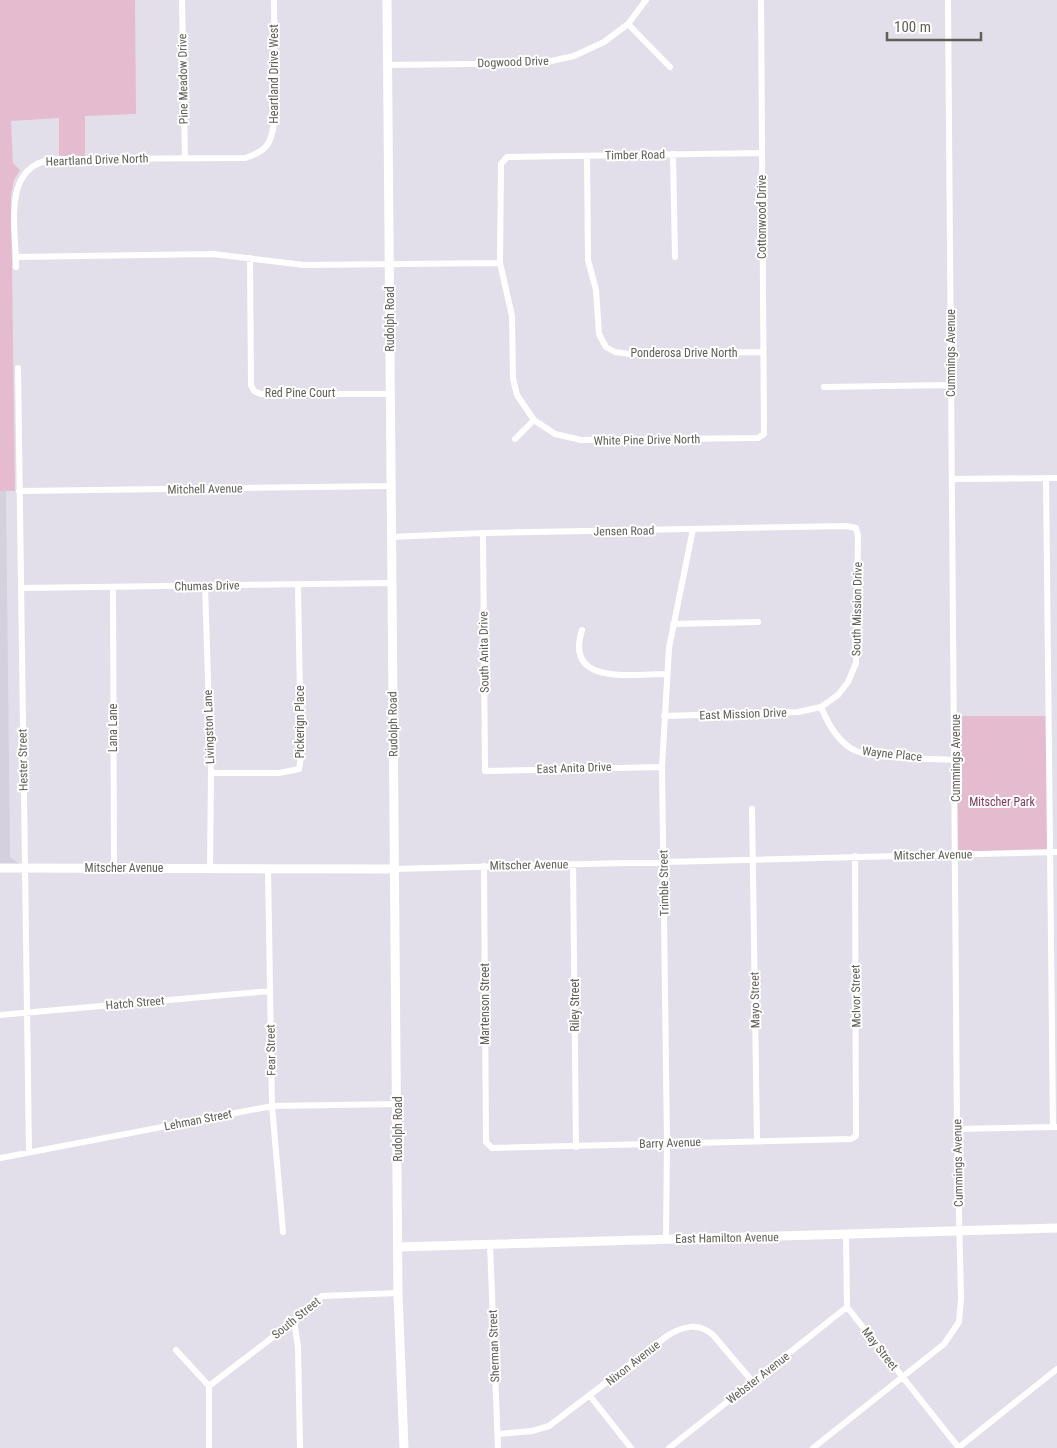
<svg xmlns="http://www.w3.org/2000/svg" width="1057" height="1448" font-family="'Roboto Condensed',sans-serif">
<rect width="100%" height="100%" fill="#e2dfeb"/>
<path fill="#d4d0dd" d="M0,491h6l4,366 15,11h-25z"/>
<path fill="#e4bbcf" d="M0,0h135l1,114 -51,2v43h-26v-41l-48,3 2,42 7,7 -6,10 -3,15 4,296h-15z
M956,716h93v137l-94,2z"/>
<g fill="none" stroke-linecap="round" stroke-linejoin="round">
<path stroke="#fff" stroke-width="6" d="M182,0l3,159
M761,0l3,434 -6,4 -177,2 -26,-6 -21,-14 -17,-25 -4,-16 -1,-63 -12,-53 1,-99 6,-7 255,-4
M628,24l42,43
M387,65l155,-2 32,-7 30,-14 24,-18 18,-24
M673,154l2,103
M587,156l1,104 8,30 3,44 7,13 9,5 15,2 133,-2
M16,257l197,-3 91,11 196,-2
M250,258l1,127 3,6 7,3h129
M16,267c0,-41 -16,-106 43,-108l186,-1c26,-8 27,-18 30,-44l-1,-114
M18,368l11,784
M824,387l127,-2
M515,439l19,-19
M1046,478l7,649
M953,479l104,-1
M19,491l372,-5
M483,533l2,238 177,-4
M391,537l92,-4 363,-7 10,2 2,8 -2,127 -8,19 -10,13 -17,12 -23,5 -134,4
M205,586l6,187 -1,95
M113,587l1,282
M21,588l371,-5
M673,624l85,-2
M582,630c-18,56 50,44 84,44
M821,707c7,17 17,36 35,44 24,9 73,7 100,9
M211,773h68l20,-4 2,-12 -3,-172
M752,809l5,331
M573,864l3,283
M484,866l2,276 6,6 359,-9 5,-3 -1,-280
M268,868l4,238 11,126
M395,869l662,-17
M0,1015l270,-24
M957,1129l99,-2
M0,1158l272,-52 126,-2
M846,1235l1,72 112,141
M666,1239l1,-96 -5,-376 7,-119 24,-119
M490,1244l8,204
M294,1321l4,26 2,101
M176,1350l33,36
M209,1386l85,-65 28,-25 76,-3
M209,1386v62
M590,1396l41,52
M498,1434l34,-3 17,-5 118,-90c16,-10 31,-14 46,-1l40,47
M669,1448l178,-141
M813,1448l131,-104 15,-22 2,-23 -4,-170 -9,-1129
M958,1448l99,-79"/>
<path stroke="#fff" stroke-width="9" d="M387,0l11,1293 6,155
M0,868l395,1
M398,1247l659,-19"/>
</g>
<g text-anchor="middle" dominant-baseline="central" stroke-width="4" stroke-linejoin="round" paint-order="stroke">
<g font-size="12" fill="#606058" stroke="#fff">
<text transform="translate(513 62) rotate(-2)">Dogwood Drive</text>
<text transform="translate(274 74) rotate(-90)">Heartland Drive West</text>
<text transform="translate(183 79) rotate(-91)">Pine Meadow Drive</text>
<text transform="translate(635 155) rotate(-1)">Timber Road</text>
<text transform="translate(97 160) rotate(-2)">Heartland Drive North</text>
<text transform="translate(762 217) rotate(-90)">Cottonwood Drive</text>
<text transform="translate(390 319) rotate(-90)">Rudolph Road</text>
<text x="684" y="353">Ponderosa Drive North</text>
<text transform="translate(951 353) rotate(-90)">Cummings Avenue</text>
<text x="300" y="393">Red Pine Court</text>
<text transform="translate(647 440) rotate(-1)">White Pine Drive North</text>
<text transform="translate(205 489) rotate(-1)">Mitchell Avenue</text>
<text transform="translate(624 531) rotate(-1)">Jensen Road</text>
<text transform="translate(207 586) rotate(-1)">Chumas Drive</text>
<text transform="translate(857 609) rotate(-89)">South Mission Drive</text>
<text transform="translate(484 652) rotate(-91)">South Anita Drive</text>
<text transform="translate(743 714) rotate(-2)">East Mission Drive</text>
<text transform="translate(300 722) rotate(-90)">Pickerign Place</text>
<text transform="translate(393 724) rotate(-91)">Rudolph Road</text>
<text transform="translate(209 727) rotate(-92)">Livingston Lane</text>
<text transform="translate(113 728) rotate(-90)">Lana Lane</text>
<text transform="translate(892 754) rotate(6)">Wayne Place</text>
<text transform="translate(956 758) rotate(-90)">Cummings Avenue</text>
<text transform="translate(23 760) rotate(-91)">Hester Street</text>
<text transform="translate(574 768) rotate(-2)">East Anita Drive</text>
<text transform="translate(933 855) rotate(-1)">Mitscher Avenue</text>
<text transform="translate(529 865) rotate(-1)">Mitscher Avenue</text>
<text x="124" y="868">Mitscher Avenue</text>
<text transform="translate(664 883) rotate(-91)">Trimble Street</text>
<text transform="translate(856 996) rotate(-91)">McIvor Street</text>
<text transform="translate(755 1000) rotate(-91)">Mayo Street</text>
<text transform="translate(135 1003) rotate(-5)">Hatch Street</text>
<text transform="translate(485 1004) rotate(-90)">Martenson Street</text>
<text transform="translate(575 1005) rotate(-90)">Riley Street</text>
<text transform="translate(271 1050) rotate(-91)">Fear Street</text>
<text transform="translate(198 1120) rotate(-11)">Lehman Street</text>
<text transform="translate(398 1129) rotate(-90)">Rudolph Road</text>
<text transform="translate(670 1143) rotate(-2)">Barry Avenue</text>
<text transform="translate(958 1163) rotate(-91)">Cummings Avenue</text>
<text transform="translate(727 1238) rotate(-1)">East Hamilton Avenue</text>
<text transform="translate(296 1318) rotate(-39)">South Street</text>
<text transform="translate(494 1346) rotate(-92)">Sherman Street</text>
<text transform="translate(880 1349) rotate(52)">May Street</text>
<text transform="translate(633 1363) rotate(-38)">Nixon Avenue</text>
<text transform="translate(758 1378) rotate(-38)">Webster Avenue</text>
</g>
<g font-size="12" fill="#833459" stroke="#fff">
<text x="1002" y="802">Mitscher Park</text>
</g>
</g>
<path d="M887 32v8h94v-8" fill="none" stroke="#606058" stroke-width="2.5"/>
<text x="894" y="32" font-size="15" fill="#606058" stroke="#ffffff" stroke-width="4" paint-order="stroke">100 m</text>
</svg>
